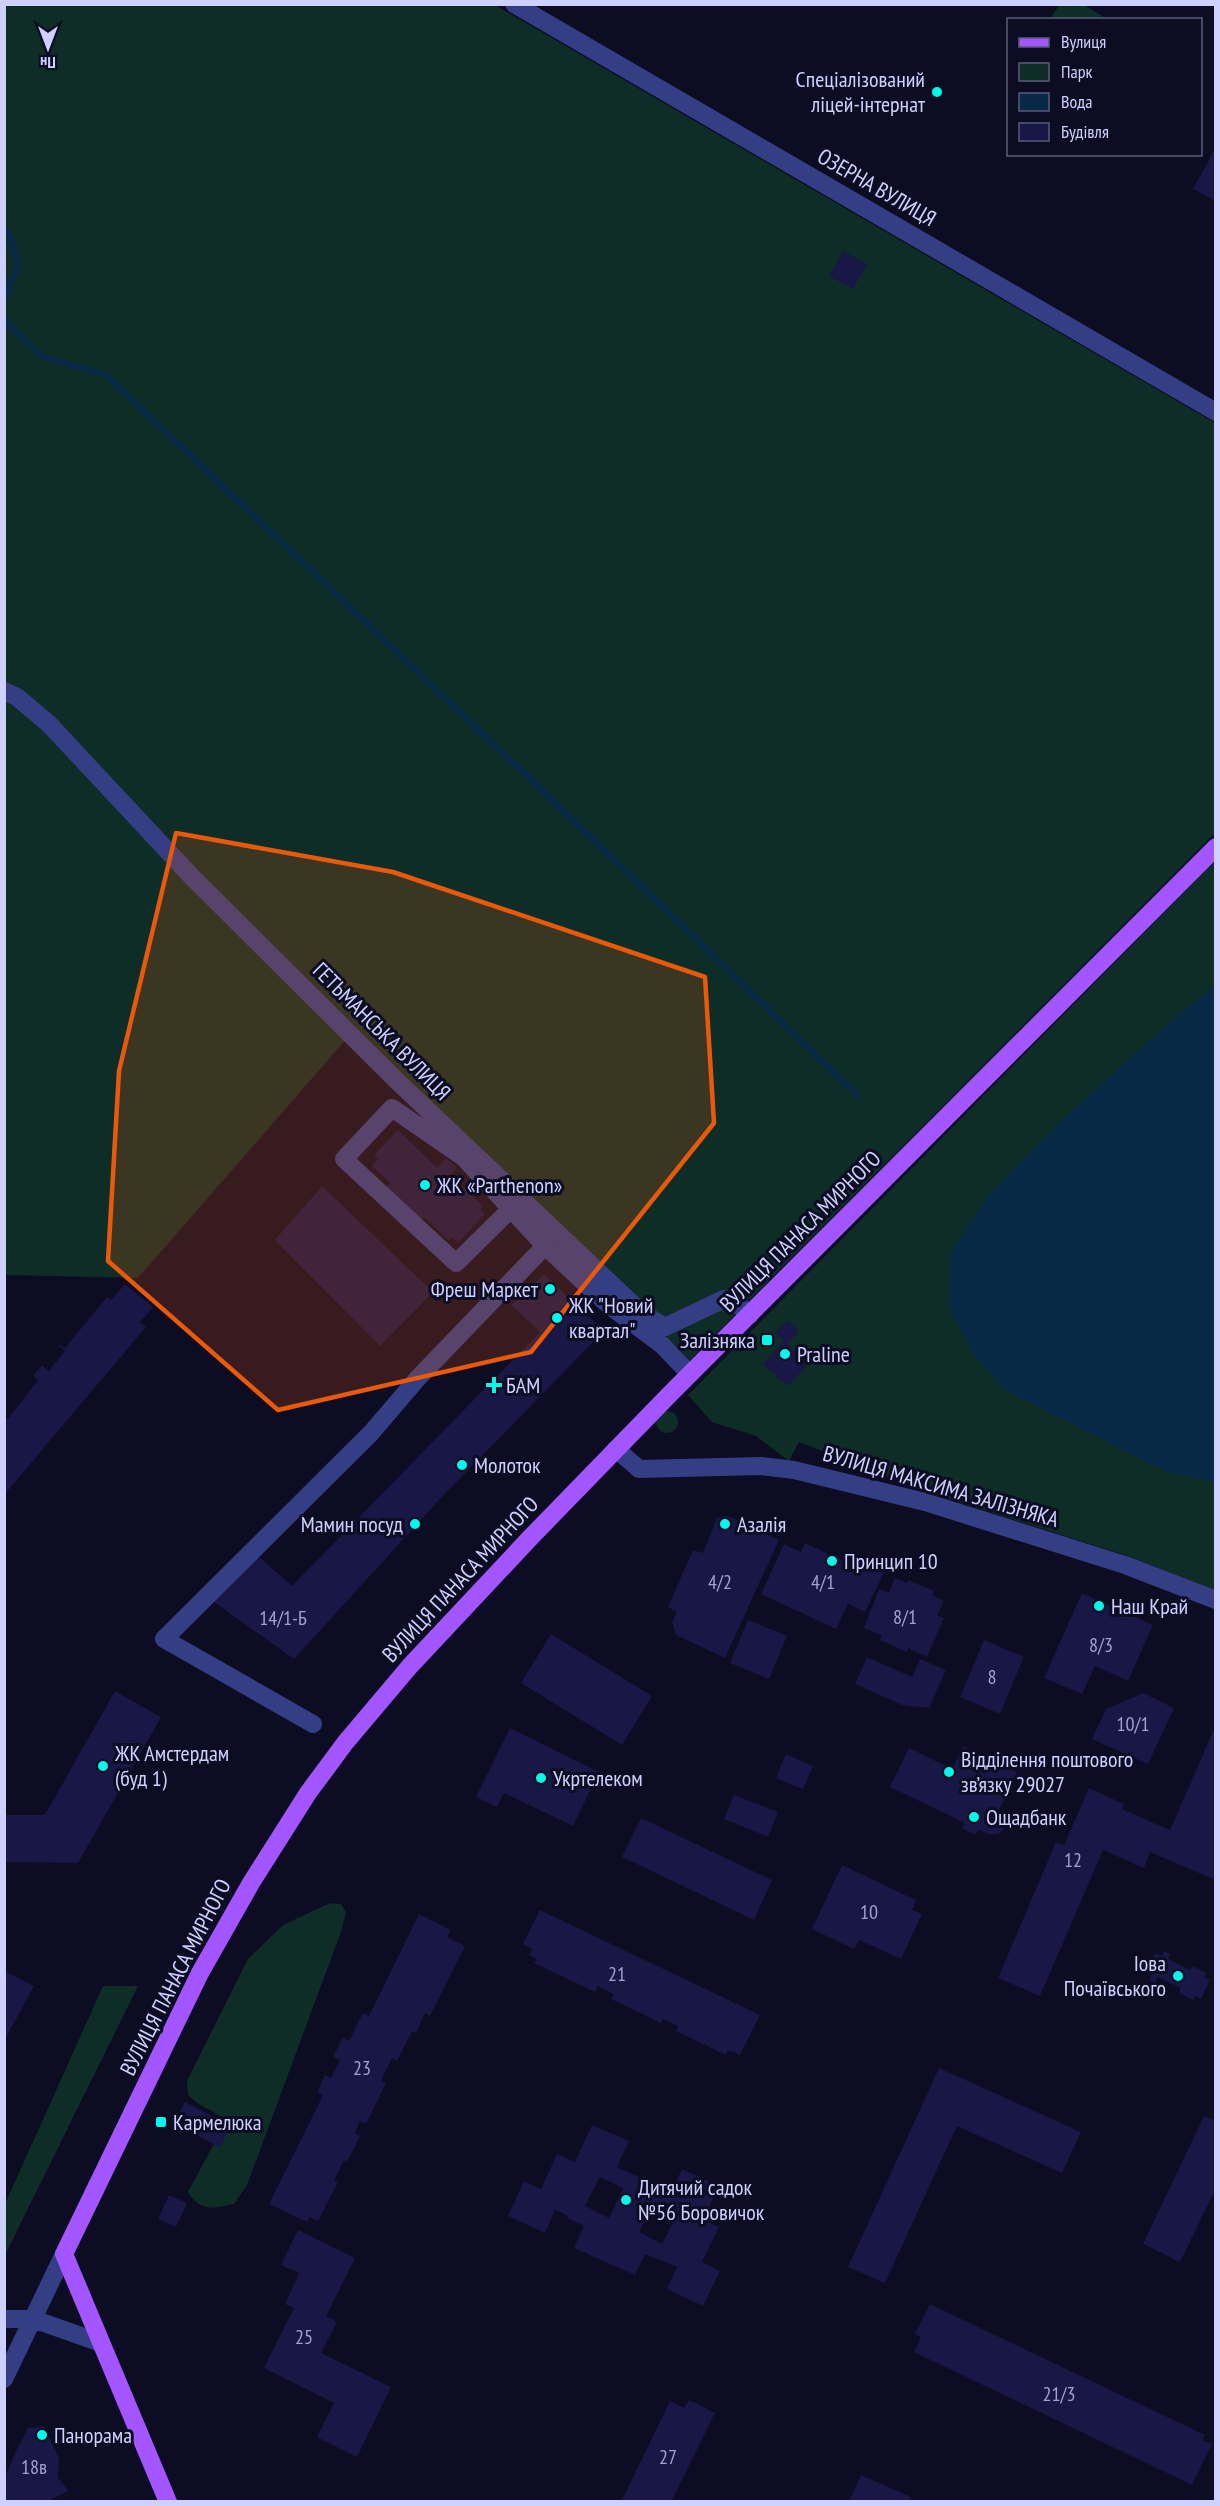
<svg xmlns="http://www.w3.org/2000/svg" width="1220" height="2506" font-family="'PT Sans Narrow',sans-serif">
<rect width="100%" height="100%" fill="#0c0c23"/>
<path fill="#0f2d27" d="M1060,4l24,1 23,14h-57z
M4,5h491l720,418v410l-525,527 -334,-332 -218,250 -133,-3z
M1215,861v729l-87,-34 -201,-64 -128,-50 -10,19 -33,-25 -44,-14 -24,-27z
M656 1422a11 11 0 1 1 22 0a11 11 0 1 1-22 0Z
M330,1903l11,1 5,8 -5,20 -94,253 -13,19c-22,4 -32,9 -46,-12l36,-67 -2,-8 -25,-14 -9,-8 -1,-14 61,-122 35,-34z
M103,1986h35l-133,269v-51z"/>
<path fill="#082946" d="M1215,986v496l-51,-11 -159,-81 -31,-35 -25,-48 1,-53 38,-58 75,-77 115,-104z"/>
<g fill="none" stroke-linecap="round" stroke-linejoin="round">
<path stroke="#082946" stroke-width="6" d="M4,231l5,2 9,33 -14,34
M4,319l37,37 65,19 436,415 316,306"/>
</g>
<path fill="#181745" fill-rule="evenodd" d="M1216,147v54l-23,-12z
M843,251l24,13 -14,25 -24,-13z
M398,1130l39,38 9,-10 11,10 -7,7 33,31 -3,3 5,5 -27,29 -6,-6 -3,4 -25,-24 -3,4 -35,-34 4,-4 -18,-17 6,-7 -4,-4z
M322,1186l111,106 -53,54 -105,-106z
M544,1274l60,57 -164,168 -146,160 -80,-57 43,-47 35,31 248,-254 -29,-27z
M125,1284l28,23 -13,15 6,5 -142,168v-79l4,3 30,-39 -5,-4 9,-11 7,6 16,-20 -6,-5 1,-1 5,3 42,-51 4,3z
M787,1320l12,11 -12,13 21,20 -20,22 -25,-22 21,-23 -9,-8z
M728,1516l51,24 -54,118 -49,-23 -4,-13 5,-10 -9,-5 25,-57 10,3 14,-35z
M805,1543l58,27 4,-8 18,8 -20,42 -17,-8 -12,25 -75,-35 23,-50 17,8z
M895,1578l12,5 1,-3 26,11 -2,4 12,6 -7,14 7,3 -17,39 -19,-9 -1,4 -27,-12 2,-4 -18,-8 15,-39 10,4z
M1082,1593l71,32 -25,56 -33,-15 -13,28 -38,-16z
M748,1620l39,16 -18,43 -39,-16z
M551,1634l101,62 -30,49 -101,-62z
M984,1640l40,17 -24,57 -40,-17z
M867,1657l45,20 8,-18 26,11 -17,38 -27,-3 -47,-21z
M115,1691l46,26 -83,146 -74,-1v-47h41z
M1143,1693l31,15 -26,56 -56,-25 14,-30z
M1216,1725v150l-3,4 -63,-27 -6,16 -41,-18 -63,146 -42,-18 58,-136 8,3 25,-57 35,16 -2,5 48,21z
M510,1728l89,44 -26,54 -69,-33 -7,14 -21,-10z
M963,1746l54,26 -20,42 8,6 -1,9 -6,5h-10l-10,-4 -2,5 -14,-7 3,-5 -75,-36 19,-39 43,21z
M786,1754l27,12 -10,23 -27,-11z
M734,1795l44,17 -10,25 -44,-18z
M641,1818l131,62 -18,40 -132,-63z
M842,1865l74,35 -4,10 10,4 -21,45 -42,-19 -5,9 -42,-20z
M540,1910l220,105 -20,40 -12,-5 -2,5 -50,-24 2,-5 -15,-7 -2,4 -50,-24 3,-5 -16,-8 -3,6 -61,-29 3,-4 -8,-4 3,-6 -9,-5z
M419,1914l32,16 -4,7 18,9 -35,70 -5,-3 -9,20 -4,-2 -15,30 -5,-3 -11,23 5,2 -20,41 -6,-3 -5,12 5,3 -13,26 -3,-2 -10,20 4,2 -20,39 -8,-4 -3,5 -38,-18 54,-109 -6,-3 8,-17 6,3 9,-18 -7,-3 10,-20 6,4 14,-28 6,3z
M1164,1951l6,3 -2,5 22,11 2,-4 15,7 -3,4 6,3 -9,19 -6,-3 -2,4 -14,-7 2,-5 -23,-11 -3,6 -6,-3 3,-6 -6,-3 9,-18 7,3z
M4,1971l30,15 -30,55z
M939,2068l142,64 -19,41 -105,-47 -72,157 -37,-16z
M185,2102l46,24 -11,21 -46,-23z
M1204,2116l12,5v67l-36,74 -37,-18z
M592,2125l37,16 -12,26 54,25 11,-23 37,17 -16,34 16,7 -17,35 18,9 -17,35 -36,-17 10,-22 -32,-13 -10,21 -61,-27 10,-22 -17,-8 1,-2 -13,-6 -10,23 -37,-17 16,-35 17,8 16,-35 18,8zM600,2177l23,11 -14,30 -24,-12zM654,2203l23,12 -15,29 -23,-12z
M169,2195l18,8 -11,24 -18,-8z
M298,2230l57,28 -29,58 11,6 -16,31 70,34 -34,70 -40,-20 17,-34 -70,-35 30,-60 -9,-4 14,-31 -18,-8z
M930,2304l275,131 -2,5 9,4 -20,41 -278,-133 7,-15 -6,-3z
M689,2400l26,13 -44,89h-50l49,-101 14,7z
M44,2426l15,32 -1,19 10,14 -22,11h-42v-23l13,-30 11,-21z
M861,2475l50,22 -2,5h-60z"/>
<g fill="none" stroke-linecap="round" stroke-linejoin="round">
<path stroke="#343e85" stroke-width="18" d="M514,4l702,408
M4,691l13,6 32,27 142,152 206,205 245,232 23,14 59,-28 10,2 16,14
M510,1210l-54,53 -112,-104 48,-51 71,49 82,89
M616,1449l23,20 122,-3 33,4 131,32 200,63 91,35
M313,1724l-149,-85 207,-206 47,-55 127,-132 61,57 56,42 28,29
M4,2319h29l68,24
M4,2379l60,-125"/>
<path stroke="#a355ff" stroke-width="18" d="M168,2502l-104,-248 136,-281 51,-90 57,-90 37,-50 65,-77 120,-128 140,-144 546,-547"/>
</g>
<path fill="#e8590c" fill-opacity="0.2" stroke="#e8590c" stroke-width="4.5" stroke-linejoin="round" d="M176,833l217,39 312,105 9,146 -183,229 -253,58 -170,-149 11,-190z"/>
<g fill="#00f9e8" stroke="#0c0c23" stroke-width="2">
<circle cx="937" cy="92" r="6"/>
<circle cx="425" cy="1185" r="6"/>
<circle cx="550" cy="1289" r="6"/>
<circle cx="557" cy="1318" r="6"/>
<rect x="761" y="1334" width="12" height="12" rx="3"/>
<circle cx="785" cy="1354" r="6"/>
<path d="M491 1376h6v6h6v6h-6v6h-6v-6h-6v-6h6z"/>
<circle cx="462" cy="1465" r="6"/>
<circle cx="415" cy="1524" r="6"/>
<circle cx="725" cy="1524" r="6"/>
<circle cx="832" cy="1561" r="6"/>
<circle cx="1099" cy="1606" r="6"/>
<circle cx="103" cy="1766" r="6"/>
<circle cx="949" cy="1772" r="6"/>
<circle cx="541" cy="1778" r="6"/>
<circle cx="974" cy="1817" r="6"/>
<circle cx="1178" cy="1976" r="6"/>
<rect x="155" y="2116" width="12" height="12" rx="3"/>
<circle cx="626" cy="2200" r="6"/>
<circle cx="42" cy="2435" r="6"/>
</g>
<g text-anchor="middle" dominant-baseline="central" stroke-width="6" stroke-linejoin="round" paint-order="stroke">
<g font-size="20" fill="#a0a2d0">
<text x="720" y="1582">4/2</text>
<text x="823" y="1582">4/1</text>
<text x="905" y="1617">8/1</text>
<text x="283" y="1618">14/1-Б</text>
<text x="1101" y="1645">8/3</text>
<text x="992" y="1677">8</text>
<text x="1133" y="1724">10/1</text>
<text x="1073" y="1860">12</text>
<text x="869" y="1912">10</text>
<text x="617" y="1974">21</text>
<text x="362" y="2068">23</text>
<text x="304" y="2337">25</text>
<text x="1059" y="2394">21/3</text>
<text x="668" y="2457">27</text>
<text x="34" y="2467">18в</text>
</g>
<g font-size="22" fill="#ced1ff" stroke="#0c0c23" text-anchor="start">
<text x="925" y="79" text-anchor="end">Спеціалізований<tspan x="925" dy="25">ліцей-інтернат</tspan></text>
<text x="437" y="1185">ЖК «Parthenon»</text>
<text x="538" y="1289" text-anchor="end">Фреш Маркет</text>
<text x="569" y="1305">ЖК "Новий<tspan x="569" dy="25">квартал"</tspan></text>
<text x="755" y="1340" text-anchor="end">Залізняка</text>
<text x="797" y="1354">Praline</text>
<text x="506" y="1385">БАМ</text>
<text x="474" y="1465">Молоток</text>
<text x="403" y="1524" text-anchor="end">Мамин посуд</text>
<text x="737" y="1524">Азалія</text>
<text x="844" y="1561">Принцип 10</text>
<text x="1111" y="1606">Наш Край</text>
<text x="115" y="1753">ЖК Амстердам<tspan x="115" dy="25">(буд 1)</tspan></text>
<text x="961" y="1759">Відділення поштового<tspan x="961" dy="25">зв’язку 29027</tspan></text>
<text x="553" y="1778">Укртелеком</text>
<text x="986" y="1817">Ощадбанк</text>
<text x="1166" y="1963" text-anchor="end">Іова<tspan x="1166" dy="25">Почаївського</tspan></text>
<text x="173" y="2122">Кармелюка</text>
<text x="638" y="2187">Дитячий садок<tspan x="638" dy="25">№56 Боровичок</tspan></text>
<text x="54" y="2435">Панорама</text>
</g>
<g font-size="22" fill="#ced1ff" stroke="#0c0c23">
<text transform="translate(877 187) rotate(30)">ОЗЕРНА ВУЛИЦЯ</text>
<text transform="translate(382 1031) rotate(45)">ГЕТЬМАНСЬКА ВУЛИЦЯ</text>
<text transform="translate(800 1231) rotate(-45)">ВУЛИЦЯ ПАНАСА МИРНОГО</text>
<text transform="translate(941 1486) rotate(16)">ВУЛИЦЯ МАКСИМА ЗАЛІЗНЯКА</text>
<text transform="translate(460 1579) rotate(-47)">ВУЛИЦЯ ПАНАСА МИРНОГО</text>
<text transform="translate(175 1977) rotate(-63)">ВУЛИЦЯ ПАНАСА МИРНОГО</text>
</g>
</g>
<rect width="1220" height="2506" fill="none" stroke="#ced1ff" stroke-width="12"/>
<rect x="1007" y="18" width="195" height="138" fill="#0c0c23" stroke="#5a5b7b" stroke-width="1.5"/>
<rect x="1019" y="38" width="30" height="9" fill="#a355ff" stroke="#5a5b7b" stroke-width="1.5"/>
<text x="1061" y="48" font-size="18" fill="#ced1ff">Вулиця</text>
<rect x="1019" y="63" width="30" height="18" fill="#0f2d27" stroke="#5a5b7b" stroke-width="1.5"/>
<text x="1061" y="78" font-size="18" fill="#ced1ff">Парк</text>
<rect x="1019" y="93" width="30" height="18" fill="#082946" stroke="#5a5b7b" stroke-width="1.5"/>
<text x="1061" y="108" font-size="18" fill="#ced1ff">Вода</text>
<rect x="1019" y="123" width="30" height="18" fill="#181745" stroke="#5a5b7b" stroke-width="1.5"/>
<text x="1061" y="138" font-size="18" fill="#ced1ff">Будівля</text>
<g transform="translate(48 48) rotate(180)" stroke="#0c0c23" stroke-width="4.5" paint-order="stroke">
<path d="M0-4.5L10 22L0 15L-10 22Z" fill="#ced1ff"/>
<text y="-9" font-size="16" font-weight="bold" text-anchor="middle" fill="#ced1ff">Пн</text>
</g>
</svg>
